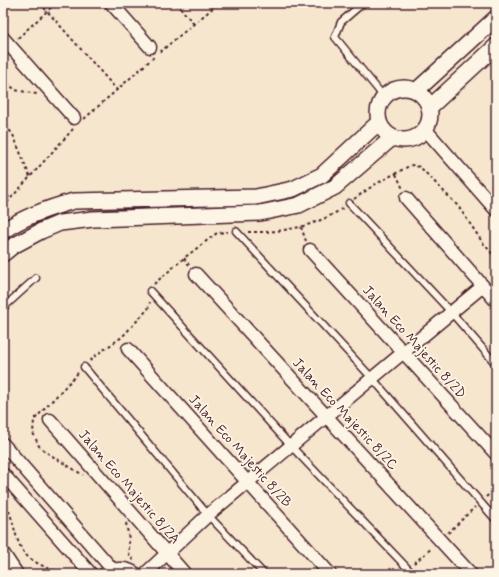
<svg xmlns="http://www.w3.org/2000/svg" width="499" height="577" font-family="Mynerve,sans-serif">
<rect width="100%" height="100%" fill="#f6e6ce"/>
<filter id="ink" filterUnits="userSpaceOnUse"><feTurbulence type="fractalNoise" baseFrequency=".025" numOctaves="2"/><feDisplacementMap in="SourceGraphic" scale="8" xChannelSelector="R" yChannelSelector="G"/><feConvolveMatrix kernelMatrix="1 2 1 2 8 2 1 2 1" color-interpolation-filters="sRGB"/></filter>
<g filter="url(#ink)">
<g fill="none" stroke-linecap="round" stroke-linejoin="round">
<g stroke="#4a1f2b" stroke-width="9">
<path id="service" d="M363,3l-22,19 -6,15 49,60
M349,203l102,109 45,52
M236,231l136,147 124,142
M150,291l141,155 122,128
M3,308l33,-30
M84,367l124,148 56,59"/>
</g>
<g stroke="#4a1f2b" stroke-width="15">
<path id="minor" d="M111,3l39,44
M3,38l71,80
M425,129l71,81
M406,198l90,103
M310,250l186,204
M196,274l275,300
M128,349l202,225
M50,420l135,154
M3,444l110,126
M3,474l88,100
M3,553l14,21
M105,574c10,-7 22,-7 31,0
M145,574l63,-59 275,-229"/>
</g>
<g stroke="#4a1f2b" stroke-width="18">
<path id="tertiary" d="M378 114a26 26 0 1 1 52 0a26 26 0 1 1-52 0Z
M416,91l80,-73
M429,108l67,-62
M3,231c22,-15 45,-23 71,-30l182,-4 37,-8 29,-14 57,-53
M3,254l10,-8 28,-15 19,-8 33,-4 167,-6 39,-8 36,-18 57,-49"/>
</g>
<path stroke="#4a1f2b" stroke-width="2" stroke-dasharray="3 3" stroke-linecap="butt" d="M40,3l77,87
M176,3l18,21
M18,38l38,-35
M160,52l59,-49
M3,78l12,12 22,4
M3,88l4,-6
M84,119l70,-62
M3,120l11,17 16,40
M3,133l1,-11
M396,174l7,15
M3,191l7,8
M354,199l20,-14 37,-20 9,2 38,39 25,37 13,15
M3,207l70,-78
M301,227l5,14
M248,232c33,1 67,-5 95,-24
M184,258l5,7
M154,284l30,-26 33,-25 11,-1
M90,361l6,-6 26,-18 26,-28 2,-7
M78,373l-44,47 -1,13 6,13 10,8 34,21
M486,497l10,-9
M3,500c2,4 5,7 6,11 6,15 7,35 19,46 10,8 23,12 34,17
M126,523l3,16v15l5,7
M448,533l27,-26
M414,563l18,-15"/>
<use href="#service" stroke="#fcf5e5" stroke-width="6"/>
<use href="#minor" stroke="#fcf5e5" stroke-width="12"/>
<use href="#tertiary" stroke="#fcf5e5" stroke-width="15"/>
</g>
</g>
<g text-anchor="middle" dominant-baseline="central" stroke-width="3.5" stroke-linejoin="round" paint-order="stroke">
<g font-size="14" fill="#4a1f2b" stroke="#fcf5e5">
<text transform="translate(414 342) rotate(48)">Jalan Eco Majestic 8/2D</text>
<text transform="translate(345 414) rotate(47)">Jalan Eco Majestic 8/2C</text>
<text transform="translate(240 451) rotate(48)">Jalan Eco Majestic 8/2B</text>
<text transform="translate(129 487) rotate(49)">Jalan Eco Majestic 8/2A</text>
</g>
</g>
<rect width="499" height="577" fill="none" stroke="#fcf5e5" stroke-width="16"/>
<rect x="8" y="8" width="483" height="561" fill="none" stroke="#4a1f2b" stroke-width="1.5" filter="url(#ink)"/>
</svg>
